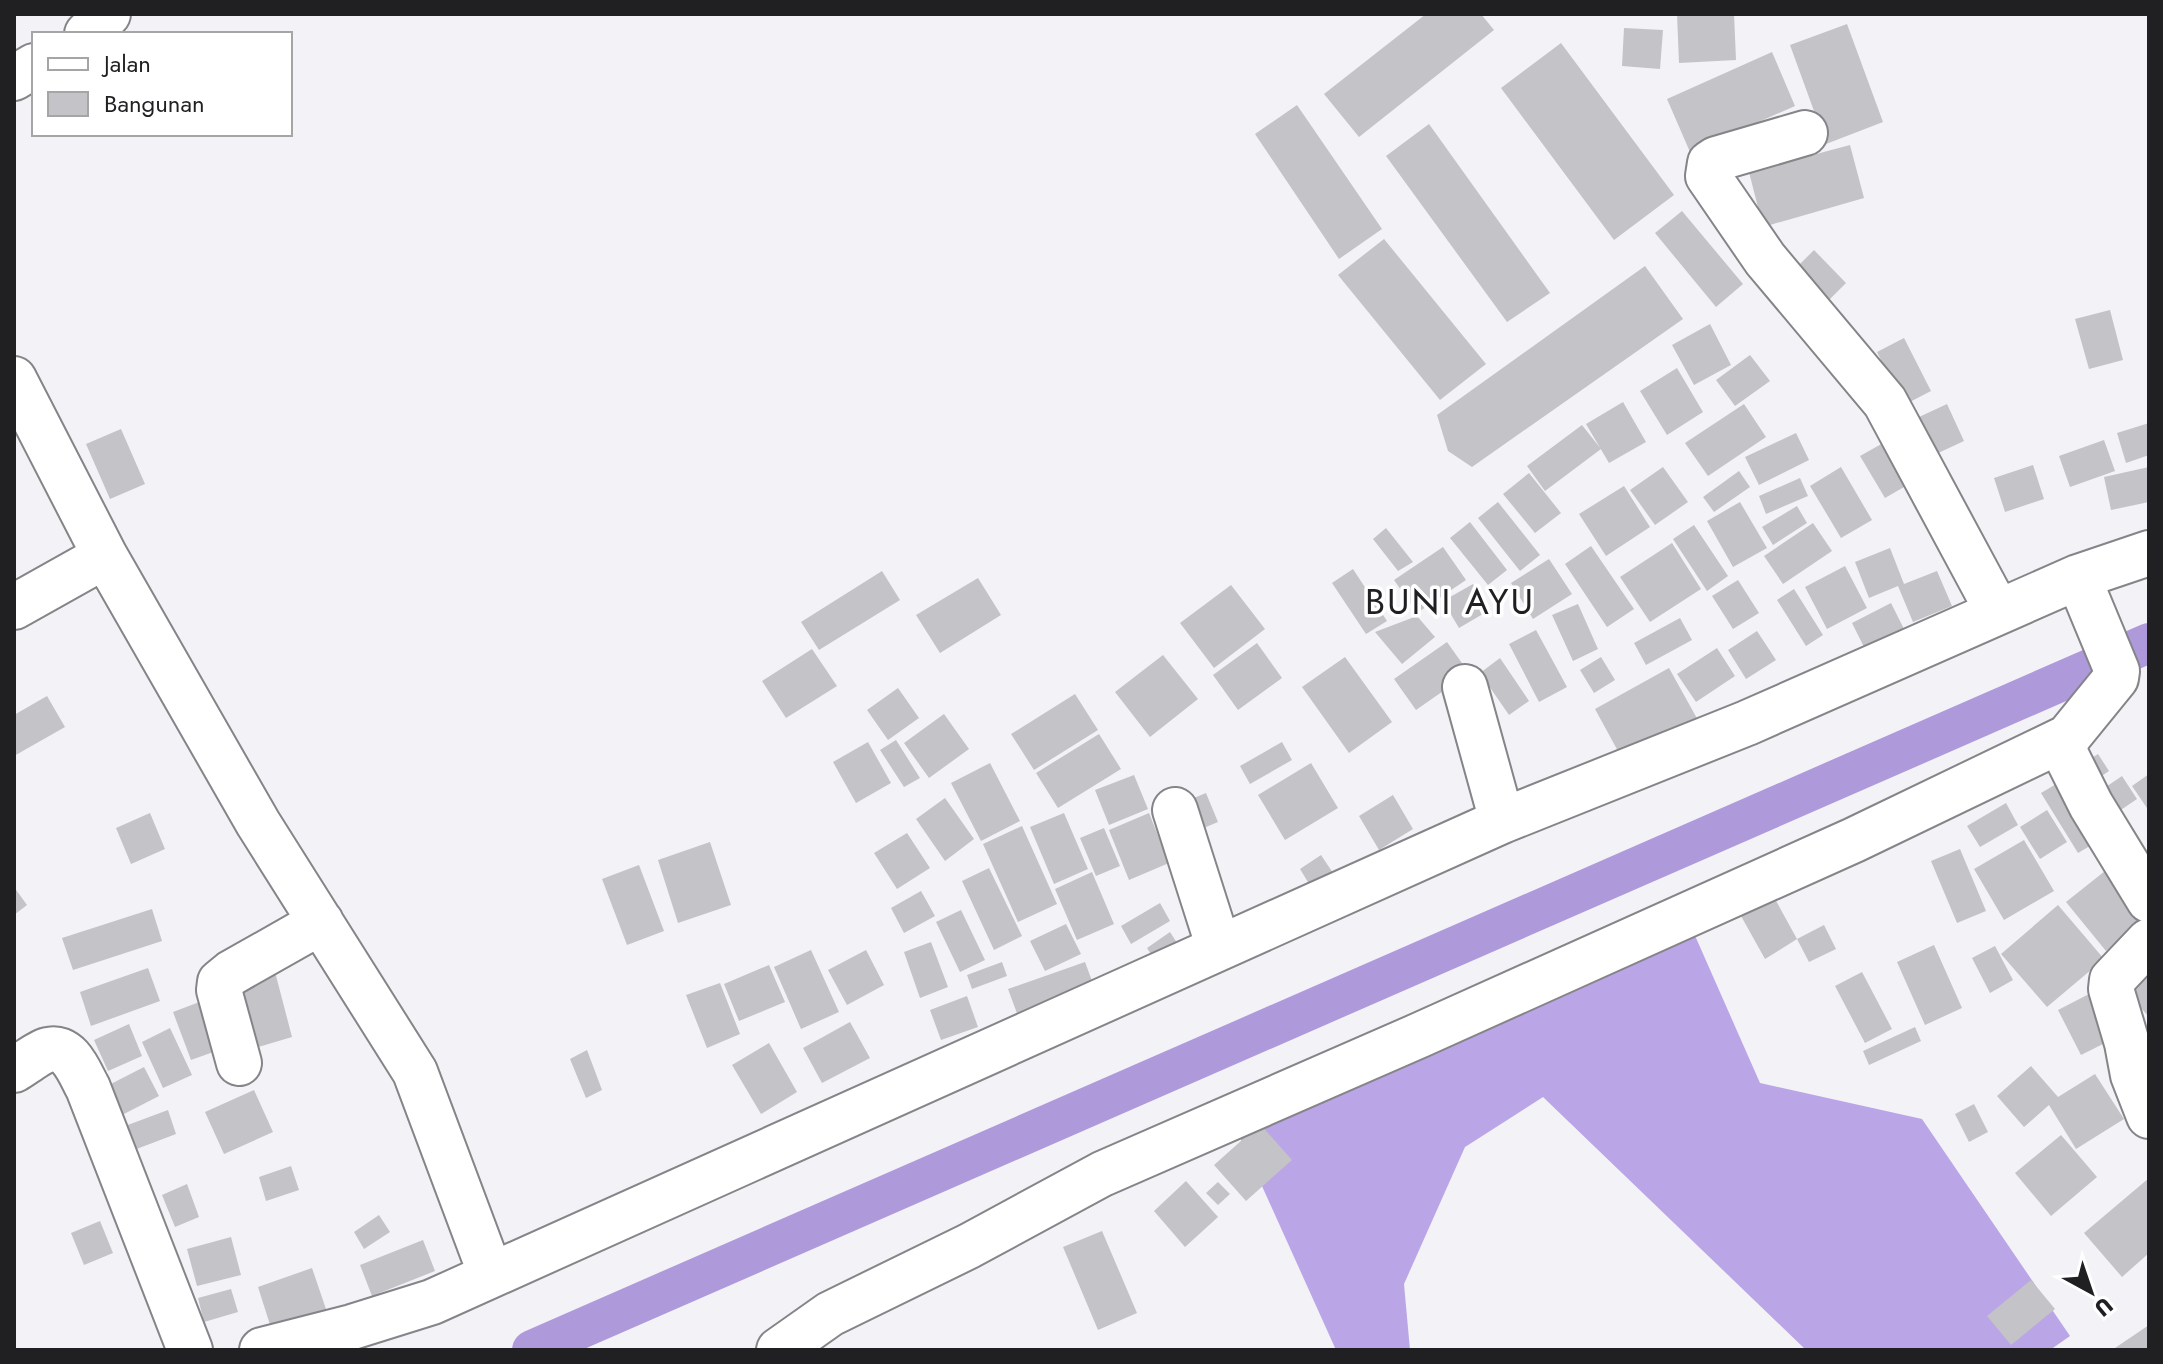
<svg xmlns="http://www.w3.org/2000/svg" width="2163" height="1364" font-family="Jost,sans-serif">
<rect width="100%" height="100%" fill="#f3f2f6"/>
<path fill="#baa5e7" d="M1689,922l71,161 162,36 148,217 -20,14h-244l-263,-253 -78,50 -61,137 6,66h-74l-111,-246z"/>
<g fill="none" stroke-linecap="round" stroke-linejoin="round">
<path stroke="#ae99db" stroke-width="40" d="M532,1350l1617,-707"/>
</g>
<path fill="#c4c3c7" d="M1426,14h55l13,16 -135,107 -35,-43z
M1677,14h57l2,46 -57,3z
M1847,24l36,98 -57,22 -36,-99z
M1624,28l39,2 -3,39 -38,-3z
M1561,43l113,152 -60,45 -113,-152z
M1772,52l23,54 -105,46 -23,-53z
M1297,105l85,124 -43,30 -84,-125z
M1429,124l121,169 -43,29 -121,-166z
M1850,145l14,53 -101,29 -14,-55z
M1682,211l61,73 -27,23 -61,-74z
M1384,239l102,125 -46,36 -102,-125z
M1814,250l32,33 -25,25 -32,-33z
M1645,266l38,53 -211,148 -24,-16 -11,-36z
M2110,310l13,50 -34,9 -14,-50z
M1710,324l21,41 -37,20 -22,-40z
M1904,338l27,53 -27,14 -27,-53z
M1750,355l20,26 -35,25 -19,-26z
M1677,368l26,44 -36,23 -27,-44z
M1623,402l23,40 -37,21 -23,-39z
M1744,404l22,33 -58,39 -23,-33z
M1947,404l17,37 -43,20 -17,-37z
M2149,423v32l-23,8 -9,-30z
M1582,425l19,24 -56,42 -18,-25z
M121,429l24,55 -35,15 -24,-55z
M1796,433l13,27 -50,25 -14,-28z
M1892,438l24,42 -31,18 -25,-42z
M2104,440l11,31 -45,16 -11,-31z
M2033,465l11,34 -39,13 -11,-34z
M1663,467l25,35 -33,23 -25,-35z
M1841,467l31,53 -31,18 -31,-52z
M2149,467v35l-38,8 -7,-33z
M1739,471l11,16 -36,25 -11,-15z
M1529,473l32,40 -26,20 -32,-39z
M1800,478l8,18 -42,18 -7,-18z
M1624,486l26,41 -44,29 -27,-42z
M1498,502l42,53 -20,16 -42,-53z
M1740,502l27,46 -34,19 -26,-46z
M1797,506l10,17 -34,22 -11,-18z
M1470,522l37,48 -19,15 -38,-47z
M1813,523l19,28 -49,33 -19,-28z
M1694,525l34,51 -21,15 -34,-52z
M1386,528l27,34 -15,9 -25,-32z
M1672,543l29,46 -51,33 -30,-45z
M1591,546l43,63 -27,18 -42,-63z
M1443,547l23,33 -49,33 -23,-33z
M1890,548l14,36 33,-13 15,35 -39,16 -15,-36 -29,12 -14,-36z
M1549,559l23,35 -39,25 -22,-36z
M1845,566l22,42 -40,21 -22,-42z
M1353,569l34,52 -21,13 -34,-51z
M882,571l18,29 -81,50 -18,-28z
M978,578l23,37 -61,38 -24,-38z
M1738,580l21,33 -26,16 -21,-33z
M1473,584l15,27 -29,17 -16,-27z
M1231,585l34,44 -51,39 -34,-45z
M1794,589l29,46 -17,11 -29,-46z
M1891,603l17,34 -39,20 -17,-34z
M1578,604l20,45 -25,12 -21,-46z
M1417,616l18,21 -33,27 -27,-32z
M1680,618l12,22 -46,25 -12,-22z
M1536,630l31,57 -28,15 -30,-58z
M1757,631l19,29 -30,19 -18,-29z
M1447,642l22,31 -53,37 -22,-31z
M1257,643l25,35 -44,32 -25,-35z
M1717,648l18,28 -39,26 -19,-28z
M812,649l25,37 -51,32 -24,-37z
M1163,655l35,44 -48,38 -35,-45z
M1345,657l47,65 -43,31 -47,-66z
M1601,657l14,23 -21,13 -14,-23z
M1500,658l29,43 -20,14 -29,-42z
M1669,668l30,54 -74,42 -30,-55z
M898,688l21,30 -31,22 -21,-30z
M1075,694l23,36 -64,40 -23,-36z
M47,696l18,31 -51,29v-41z
M944,714l25,35 -40,29 -25,-35z
M1099,734l22,35 -63,39 -22,-35z
M896,740l24,38 -16,9 -24,-37z
M868,742l23,41 -35,20 -23,-41z
M1282,742l10,18 -42,24 -10,-18z
M2098,754l11,17 -21,14 -12,-17z
M990,763l30,58 -39,20 -30,-58z
M1311,763l27,45 -53,32 -27,-45z
M2149,774v37l-17,-25z
M1134,775l14,34 -39,16 -14,-35z
M2122,776l15,23 -25,17 -15,-23z
M2068,777l37,60 -27,16 -37,-60z
M1206,793l12,29 -24,10 -12,-29z
M1393,795l20,34 -34,21 -20,-34z
M945,798l29,41 -29,22 -29,-42z
M2006,803l12,22 -38,22 -13,-21z
M2047,810l20,32 -27,17 -20,-32z
M150,813l15,36 -34,15 -15,-36z
M1064,813l24,56 -34,15 -24,-57z
M1149,813l20,50 -40,17 -20,-50z
M1022,826l35,78 -39,18 -35,-78z
M1104,828l16,38 -24,10 -16,-38z
M907,833l23,35 -33,21 -23,-36z
M2024,840l30,51 -50,29 -30,-51z
M710,842l21,63 -53,18 -20,-63z
M1960,849l26,62 -29,12 -26,-62z
M1321,855l18,27 -22,15 -17,-28z
M639,865l25,66 -37,14 -25,-66z
M2110,867l37,51 -41,33 -40,-49z
M989,868l33,68 -28,14 -32,-69z
M1092,872l22,52 -37,16 -22,-51z
M14,887l13,18 -13,10z
M1769,888l28,51 27,-14 12,24 -27,13 -12,-23 -32,20 -29,-52z
M921,891l14,25 -31,17 -13,-25z
M1160,903l10,18 -39,23 -10,-18z
M2058,905l46,54 -57,48 -46,-53z
M152,909l10,32 -89,29 -11,-32z
M961,910l24,50 -25,12 -24,-50z
M1066,924l15,30 -36,17 -15,-30z
M1170,932l9,14 -23,16 -9,-14z
M931,942l17,45 -28,11 -16,-46z
M1934,945l28,63 -37,17 -28,-63z
M1995,946l18,34 -23,13 -18,-35z
M811,950l28,62 -38,17 -27,-62z
M866,950l18,35 -37,20 -19,-35z
M1002,962l5,14 -35,13 -5,-14z
M1085,962l10,27 -77,27 -10,-27z
M769,965l16,37 -46,19 -15,-37z
M2149,967v50l-25,-28z
M148,968l12,33 -69,25 -11,-34z
M274,968l18,69 -37,11 -19,-70z
M1862,972l30,57 -27,14 -30,-57z
M720,983l20,51 -33,14 -21,-53z
M2091,993l24,45 -34,17 -23,-45z
M967,996l11,31 -37,13 -11,-30z
M210,998l17,49 -36,13 -18,-48z
M850,1022l20,36 -48,25 -19,-35z
M129,1024l13,32 -34,15 -14,-31z
M1915,1027l6,14 -52,24 -6,-14z
M170,1028l22,47 -29,13 -21,-46z
M769,1043l28,49 -36,22 -29,-49z
M587,1050l15,40 -16,8 -16,-39z
M2031,1066l27,31 37,-23 29,45 -48,30 -27,-44 -25,22 -27,-31z
M144,1067l15,29 -39,20 -15,-29z
M254,1090l19,42 -49,22 -19,-42z
M1974,1104l14,28 -19,10 -14,-28z
M168,1110l8,24 -42,16 -9,-24z
M1260,1124l32,36 -46,41 -32,-36z
M2061,1135l36,42 -46,39 -36,-43z
M291,1166l8,24 -33,11 -7,-24z
M2149,1178v75l-27,24 -38,-44z
M1186,1181l32,36 -33,30 -31,-36z
M1218,1182l12,12 -12,11 -12,-12z
M187,1184l12,33 -24,10 -13,-32z
M379,1215l11,17 -26,17 -10,-17z
M100,1221l13,32 -29,12 -13,-32z
M1102,1231l35,82 -39,17 -35,-83z
M231,1237l10,38 -44,11 -10,-37z
M423,1240l12,31 -63,25 -12,-31z
M312,1268l15,44 -55,19 -14,-44z
M2031,1280l24,29 -44,36 -24,-29z
M231,1289l7,23 -34,10 -6,-24z
M2149,1325v25h-32l-2,-2z"/>
<g fill="none" stroke-linecap="round" stroke-linejoin="round">
<g stroke="#858488" stroke-width="48">
<path id="minor" d="M87,34l21,-20
M14,78l20,-12
M1805,133l-89,26 -6,4 -2,13 57,83 120,143 113,210
M14,379l91,177 -91,51
M105,556l153,267 157,249 76,203
M2078,577l39,94 -1,7 -48,59 -4,14 27,54 58,95
M1465,687l37,134
M1175,810l44,138
M2149,941l-37,39 -1,9 16,54 6,32 16,41
M239,1063l-20,-73 1,-8 11,-9 90,-51
M14,1070c9,-5 25,-18 34,-20 22,-6 32,24 40,38l102,262
M262,1350l90,-23 80,-25 1070,-481 245,-98 331,-146 71,-24
M779,1350l51,-36 139,-68 133,-72 318,-139 434,-195 214,-103"/>
</g>
<use href="#minor" stroke="#fff" stroke-width="44"/>
</g>
<g text-anchor="middle" dominant-baseline="central" stroke-width="7" stroke-linejoin="round" paint-order="stroke">
<g font-size="36" letter-spacing="2" fill="#201f21" stroke="#fff">
<text x="1450" y="601">BUNI AYU</text>
</g>
</g>
<rect width="2163" height="1364" fill="none" stroke="#201f21" stroke-width="32"/>
<rect x="32" y="32" width="260" height="104" fill="#ffffff" stroke="#a6a5a6" stroke-width="2"/>
<rect x="48" y="58" width="40" height="12" fill="#ffffff" stroke="#a6a5a6" stroke-width="2"/>
<text x="104" y="72" font-size="24" fill="#201f21">Jalan</text>
<rect x="48" y="92" width="40" height="24" fill="#c4c3c7" stroke="#a6a5a6" stroke-width="2"/>
<text x="104" y="112" font-size="24" fill="#201f21">Bangunan</text>
<g transform="translate(2091 1292) rotate(140)" stroke="#ffffff" stroke-width="6" paint-order="stroke">
<path d="M0-6L14 30L0 20L-14 30Z" fill="#201f21"/>
<text y="-12" font-size="22" font-weight="bold" text-anchor="middle" fill="#201f21">U</text>
</g>
</svg>
